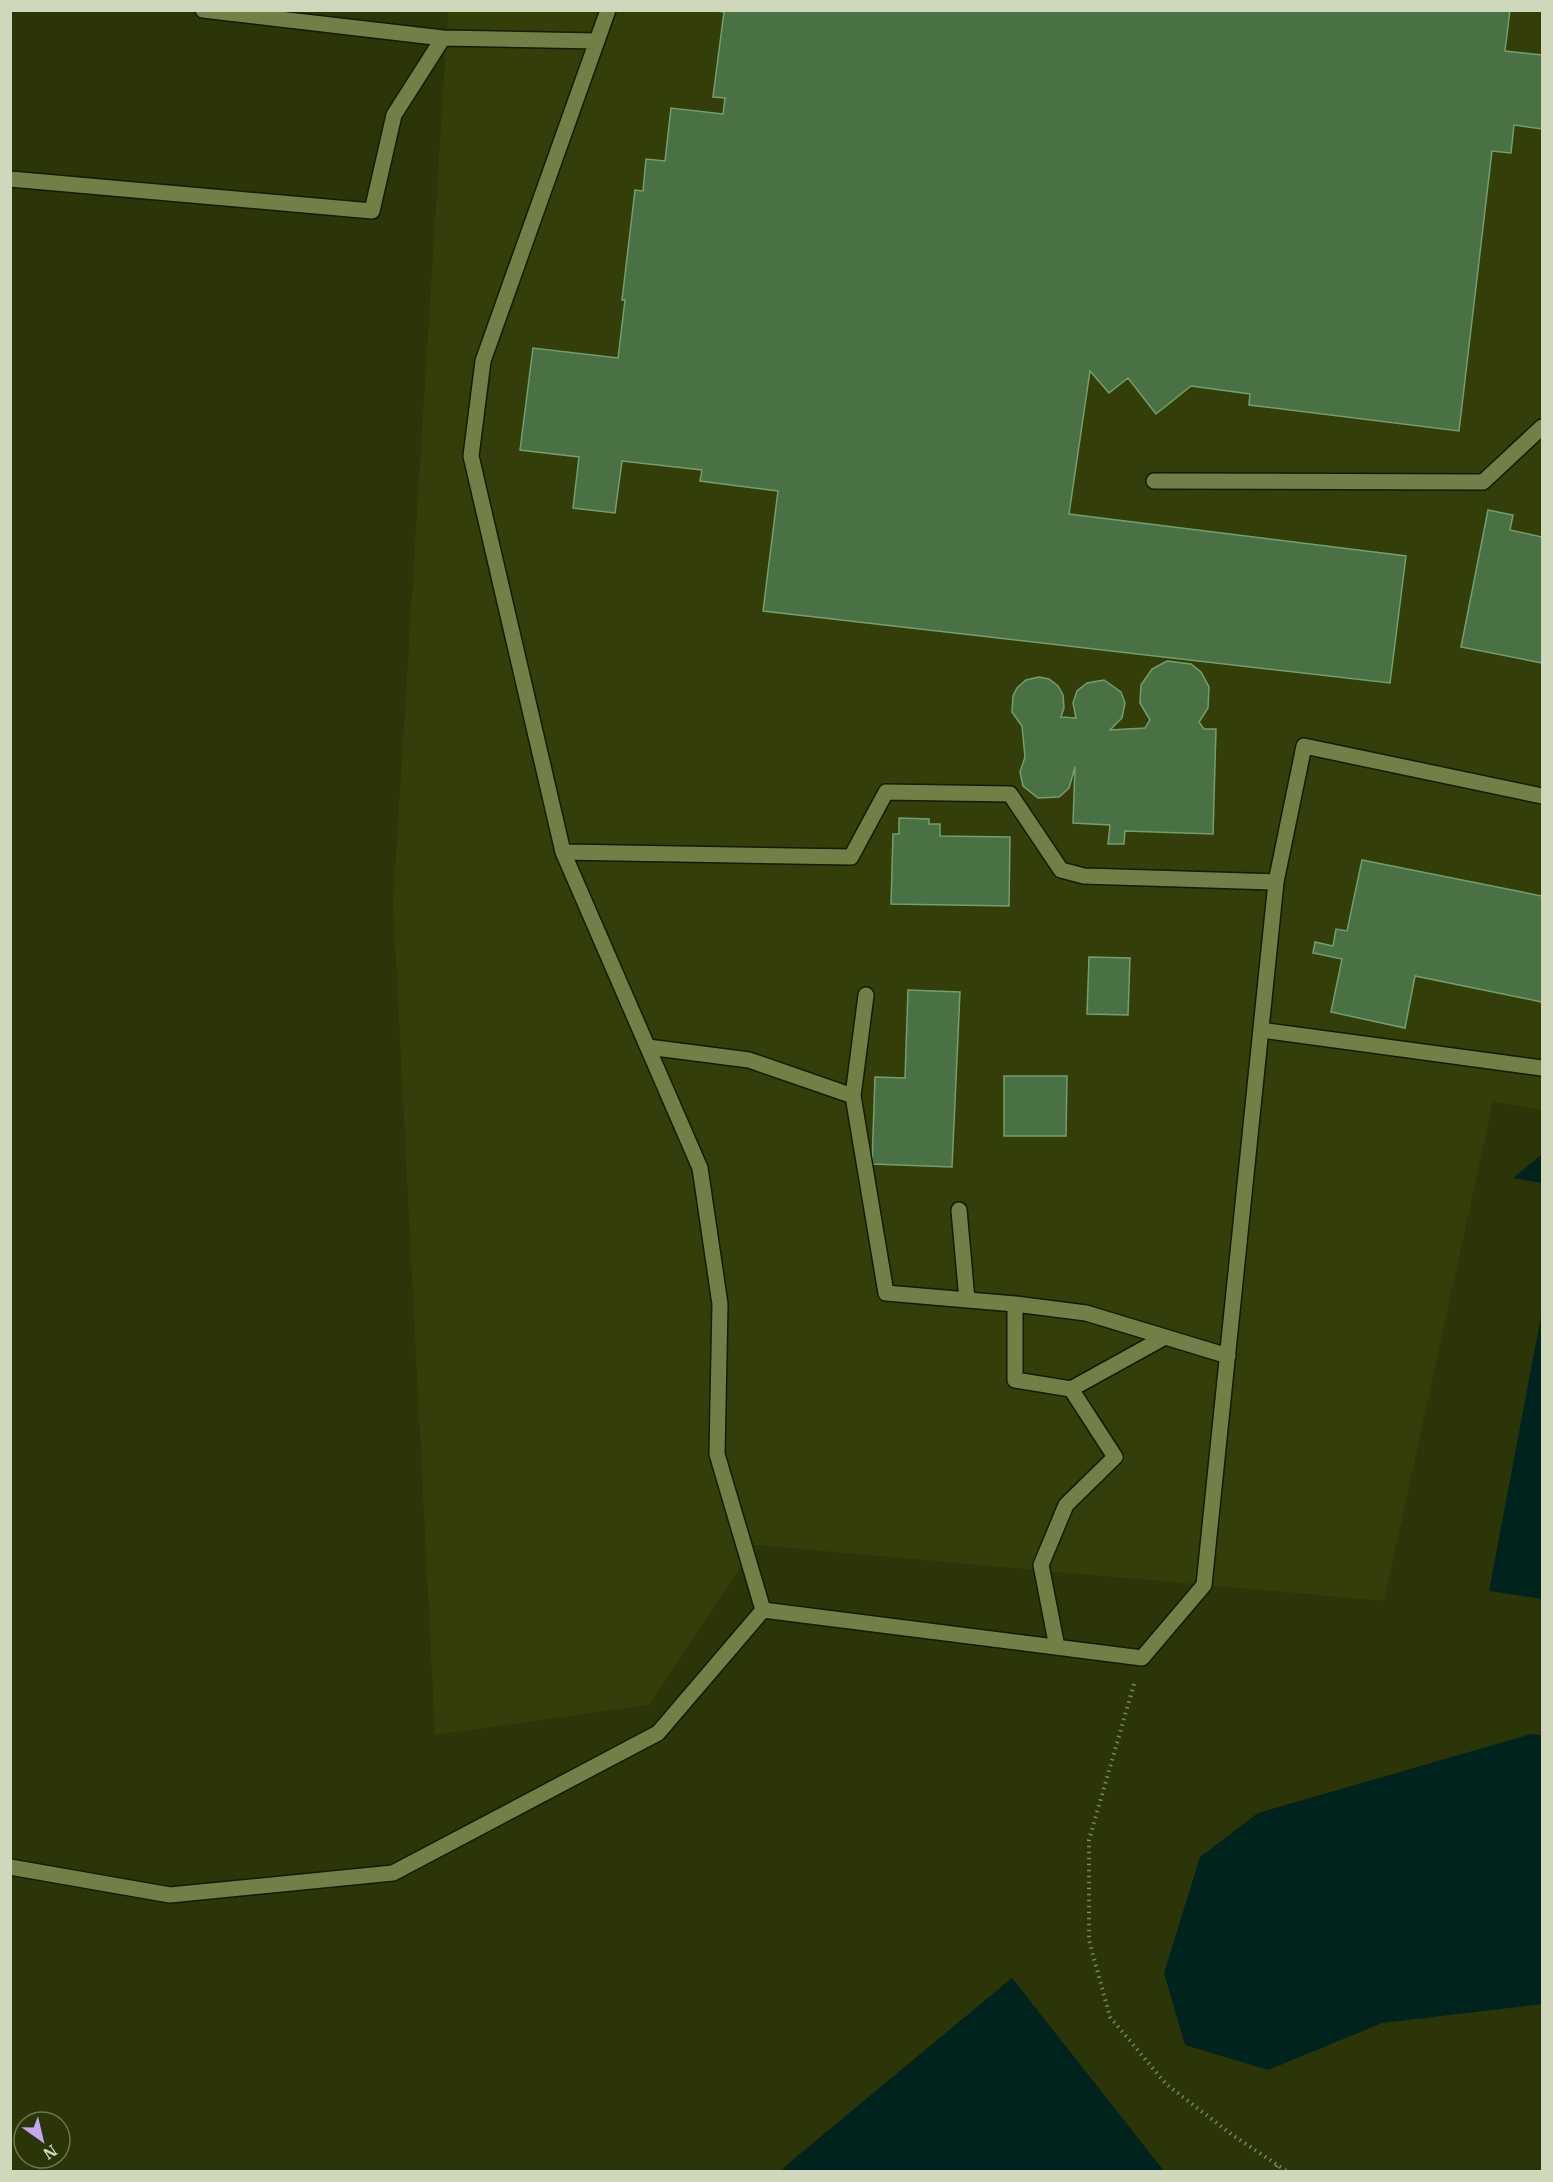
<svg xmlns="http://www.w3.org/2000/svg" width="1553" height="2182" font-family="'IBM Plex Serif',serif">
<rect width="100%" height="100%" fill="#2b3507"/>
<path fill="#333e09" d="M448,11h1094v1099l-49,-8 -109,499 -629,-56 -106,160 -214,30 -42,-834z"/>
<path fill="#00231e" d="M1542,1154v29l-29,-5z
M1542,1311v288l-53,-8z
M1531,1734l11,1v269l-160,19 -114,47 -83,-25 -21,-72 36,-116 58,-44z
M1012,1978l152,193h-383l9,-9z"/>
<path fill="#497143" stroke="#759e6e" stroke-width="1.5" d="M709,10h801l-5,41 37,4v74l-28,-4 -3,28 -19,-2 -33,280 -210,-26 1,-11 -59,-8 -35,28 -28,-36 -19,15 -19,-22 -21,143 337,42 -16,127 -627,-72 15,-120 -78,-10 2,-11 -80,-9 -7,52 -42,-5 6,-51 -59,-7 13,-102 85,10 7,-58h-3l13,-110 8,1 3,-32 19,2 6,-53 52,6 2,-16 -12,-1 11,-85z
M1488,510l25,5 -3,15 32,7v126l-81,-16z
M1167,661l24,3 10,8 8,15 -1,21 -9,14 5,7h12l-3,105 -88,-3 -1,13h-16l2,-19 -37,-2 2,-56 -6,21 -10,9 -21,1 -15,-12 -3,-14 5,-15 -3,-31 -10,-14 1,-16 4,-8 9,-8 13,-3 10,2 9,7 5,9 1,13 -3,9 15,1 -3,-15 4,-12 10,-8 17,-3 17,12 4,11 -3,15 -12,12 35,-2 5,-8 -10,-17 1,-18 11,-16z
M899,818l30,1v5h11v12l70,1 -1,69 -118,-2 2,-70h6z
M1362,860l180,36v106l-127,-26 -10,52 -74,-16 11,-53 -29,-6 2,-11 18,4 3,-17 11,2z
M1089,957l41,1 -2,57 -41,-1z
M908,990l52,2 -8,175 -80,-3 3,-87 30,1z
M1004,1076h63l-1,60h-62z"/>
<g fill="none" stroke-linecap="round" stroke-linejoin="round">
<g stroke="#151b00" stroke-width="18">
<path id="minor" d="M203,10l240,28 154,3
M608,10l-125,351 -12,95 92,396 137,316 20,136 -3,150 46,156
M10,179l362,32 22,-96 49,-77
M1154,481l329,1 59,-55
M563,852l288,5 35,-65 124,2 51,76 23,6 192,6
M1261,1030l281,38
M648,1047l101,13 104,36 33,197 129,11 71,9 142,43
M853,1096l13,-101
M959,1210l8,90
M1015,1304v76l56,9 94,-52
M1057,1647l-16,-82 25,-60 49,-48 -44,-68
M10,1867l160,28 223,-22 265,-140 105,-123 379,48 62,-73 72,-703 28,-136 238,50"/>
</g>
<path stroke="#7a845e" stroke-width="4" stroke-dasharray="1.5 4.5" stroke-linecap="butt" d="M1134,1684l-45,156v100l21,77 56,67 65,50 57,38
M1273,2172l5,-8"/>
<use href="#minor" stroke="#718046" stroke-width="15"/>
</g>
<rect width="1553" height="2182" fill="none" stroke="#cfd8ba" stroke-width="24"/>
<g transform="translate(42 2140) rotate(146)"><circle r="28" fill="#2b3507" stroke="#6d764f" stroke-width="1.5"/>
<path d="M0-4.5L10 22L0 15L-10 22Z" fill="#c3a7f2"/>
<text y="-9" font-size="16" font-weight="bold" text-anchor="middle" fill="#cfd8ba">N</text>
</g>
</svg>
